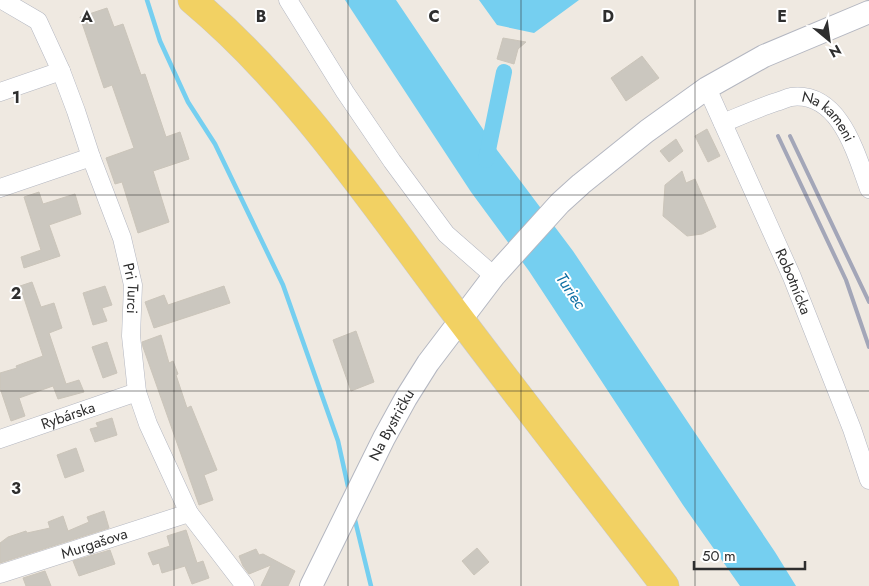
<svg xmlns="http://www.w3.org/2000/svg" width="869" height="586" font-family="Jost,sans-serif">
<rect width="100%" height="100%" fill="#efe9e1"/>
<path fill="#75cff0" d="M345,0h51l101,150 76,101 202,301 21,34h-56l-57,-81 -154,-234 -58,-79z
M479,0h100l-45,33 -37,-8z"/>
<g fill="none" stroke-linecap="round" stroke-linejoin="round">
<path stroke="#75cff0" stroke-width="4.5" d="M147,0l13,41 28,61 27,42 68,141 55,156 11,50
M354,516l17,70"/>
<path stroke="#75cff0" stroke-width="16" d="M486,160l18,-88"/>
</g>
<path fill="#cbc7bf" stroke="#cbc5ba" d="M107,8l7,19 9,-3 18,51 4,-1 21,63 14,-5 9,27 -36,12 16,51 -31,11 -16,-51 -7,2 -9,-26 28,-10 -22,-63 -8,3 -24,-71z
M503,38l23,4 -8,7 -4,15 -17,-5z
M642,56l17,22 -33,23 -15,-23z
M707,129l13,27 -12,6 -13,-26z
M676,139l7,12 -14,11 -9,-11z
M682,171l4,12 9,-4 21,48 -14,7 -15,2 -24,-20 2,-31z
M39,192l4,12 32,-10 6,20 -32,11 11,31 -36,12 -3,-11 20,-7 -17,-53z
M32,282l9,25 13,-4 8,25 -13,5 17,51 13,-4 5,12 -26,7 -5,-13 -34,12 6,18 -14,5 -11,-33v-15l17,-5 -1,-2 27,-10 -23,-70z
M105,286l7,19 -10,3 5,13 -14,4 -10,-32z
M224,286l6,17 -76,25 -9,-26 19,-7 4,10z
M356,331l18,51 -23,9 -18,-51z
M161,335l8,28 4,-2 5,13 -2,1 11,33 4,-2 26,64 -13,5 9,25 -14,5 -56,-158 -1,-5z
M107,342l10,31 -14,5 -11,-31z
M112,418l5,17 -22,7 -5,-13 8,-2 -2,-4z
M76,448l8,23 -19,7 -8,-23z
M104,511l5,17 -109,35v-20l8,-6 18,-6 1,2 23,-5 -2,-6 15,-6 5,15 21,-9 -2,-5z
M186,530l11,33 6,-2 6,17 -17,6 -7,-18 -23,7 -3,-10 -6,2 -5,-12 22,-7 -3,-10z
M477,548l12,14 -15,13 -12,-14z
M256,549l3,6 4,-1 32,17 -7,15h-27l10,-21 -22,9 -6,-8 -4,-10z
M110,550l5,14 -36,12 -6,-15z
M45,571l6,15h-25l-3,-8z"/>
<g fill="none" stroke-linecap="round" stroke-linejoin="round">
<g stroke="#b4b7c1" stroke-width="19">
<g id="minor">
<path id="s1" d="M2,0l36,21 23,50 15,40 15,46 31,81 11,47 -2,51 6,56 11,32 41,89 56,73"/>
<path d="M288,0l57,92 47,69 54,73 48,42"/>
<path id="s2" d="M707,88l85,189 60,152 17,51"/>
<path d="M0,92l61,-21"/>
<path id="s3" d="M723,123c17,-7 35,-15 53,-21 5,-1 10,-4 15,-5 49,-6 65,57 78,92"/>
<path d="M0,188l91,-31"/>
<path id="s4" d="M0,439l137,-47"/>
<path id="s5" d="M0,574l189,-61"/>
</g>
</g>
<g stroke="#b4b7c1" stroke-width="24">
<g id="tertiary">
<path id="s6" d="M311,586l73,-148 22,-40 22,-35 66,-87 66,-73 21,-19 66,-53 60,-43 57,-32 105,-44"/>
</g>
</g>
<g stroke="#c9c9c9" stroke-width="29">
<path id="primary" d="M192,0c98,82 171,189 247,291 74,99 151,197 226,295"/>
</g>
<use href="#minor" stroke="#fff" stroke-width="18"/>
<use href="#tertiary" stroke="#fff" stroke-width="22"/>
<use href="#primary" stroke="#f2d163" stroke-width="28"/>
<path stroke="#a3a6b8" stroke-width="4" d="M778,136l68,144 23,67
M790,136l79,166"/>
</g>
<path fill="none" stroke="#2e2e2e" stroke-width="1" stroke-opacity="0.55" d="M174,0v586M348,0v586M521,0v586M695,0v586M0,195h869M0,391h869"/>
<g text-anchor="middle" dominant-baseline="central" stroke-width="4" stroke-linejoin="round" paint-order="stroke">
<g font-size="15" fill="#2e2e2e" stroke="#fff">
<text stroke="none"><textPath href="#s3" startOffset="118">Na kameni</textPath></text>
<text stroke="none"><textPath href="#s2" startOffset="212">Robotnícka</textPath></text>
<text stroke="none"><textPath href="#s1" startOffset="326">Pri Turci</textPath></text>
<text stroke="none"><textPath href="#s4" startOffset="72">Rybárska</textPath></text>
<text stroke="none"><textPath href="#s6" startOffset="180">Na Bystričku</textPath></text>
<text stroke="none"><textPath href="#s5" startOffset="99">Murgašova</textPath></text>
</g>
<g font-size="16" font-style="italic" fill="#0d6fa3" stroke="#fff">
<text transform="translate(571 291) rotate(56)">Turiec</text>
</g>
</g>
<g font-size="16" text-anchor="middle" font-weight="bold" fill="#2e2e2e" stroke="#fff" stroke-width="4" stroke-linejoin="round" paint-order="stroke">
<text x="87" y="22">A</text>
<text x="261" y="22">B</text>
<text x="434" y="22">C</text>
<text x="608" y="22">D</text>
<text x="782" y="22">E</text>
<text x="16" y="103">1</text>
<text x="16" y="299">2</text>
<text x="16" y="494">3</text>
</g>
<g transform="translate(829 40) rotate(151)" stroke="#ffffff" stroke-width="4" paint-order="stroke">
<path d="M0-4L9 19L0 12L-9 19Z" fill="#2e2e2e"/>
<text y="-8" font-size="14" font-weight="bold" text-anchor="middle" fill="#2e2e2e">N</text>
</g>
<path d="M694 561v8h111v-8" fill="none" stroke="#2e2e2e" stroke-width="2.5"/>
<text x="702" y="561" font-size="15" fill="#2e2e2e" stroke="#ffffff" stroke-width="4" paint-order="stroke">50 m</text>
</svg>
